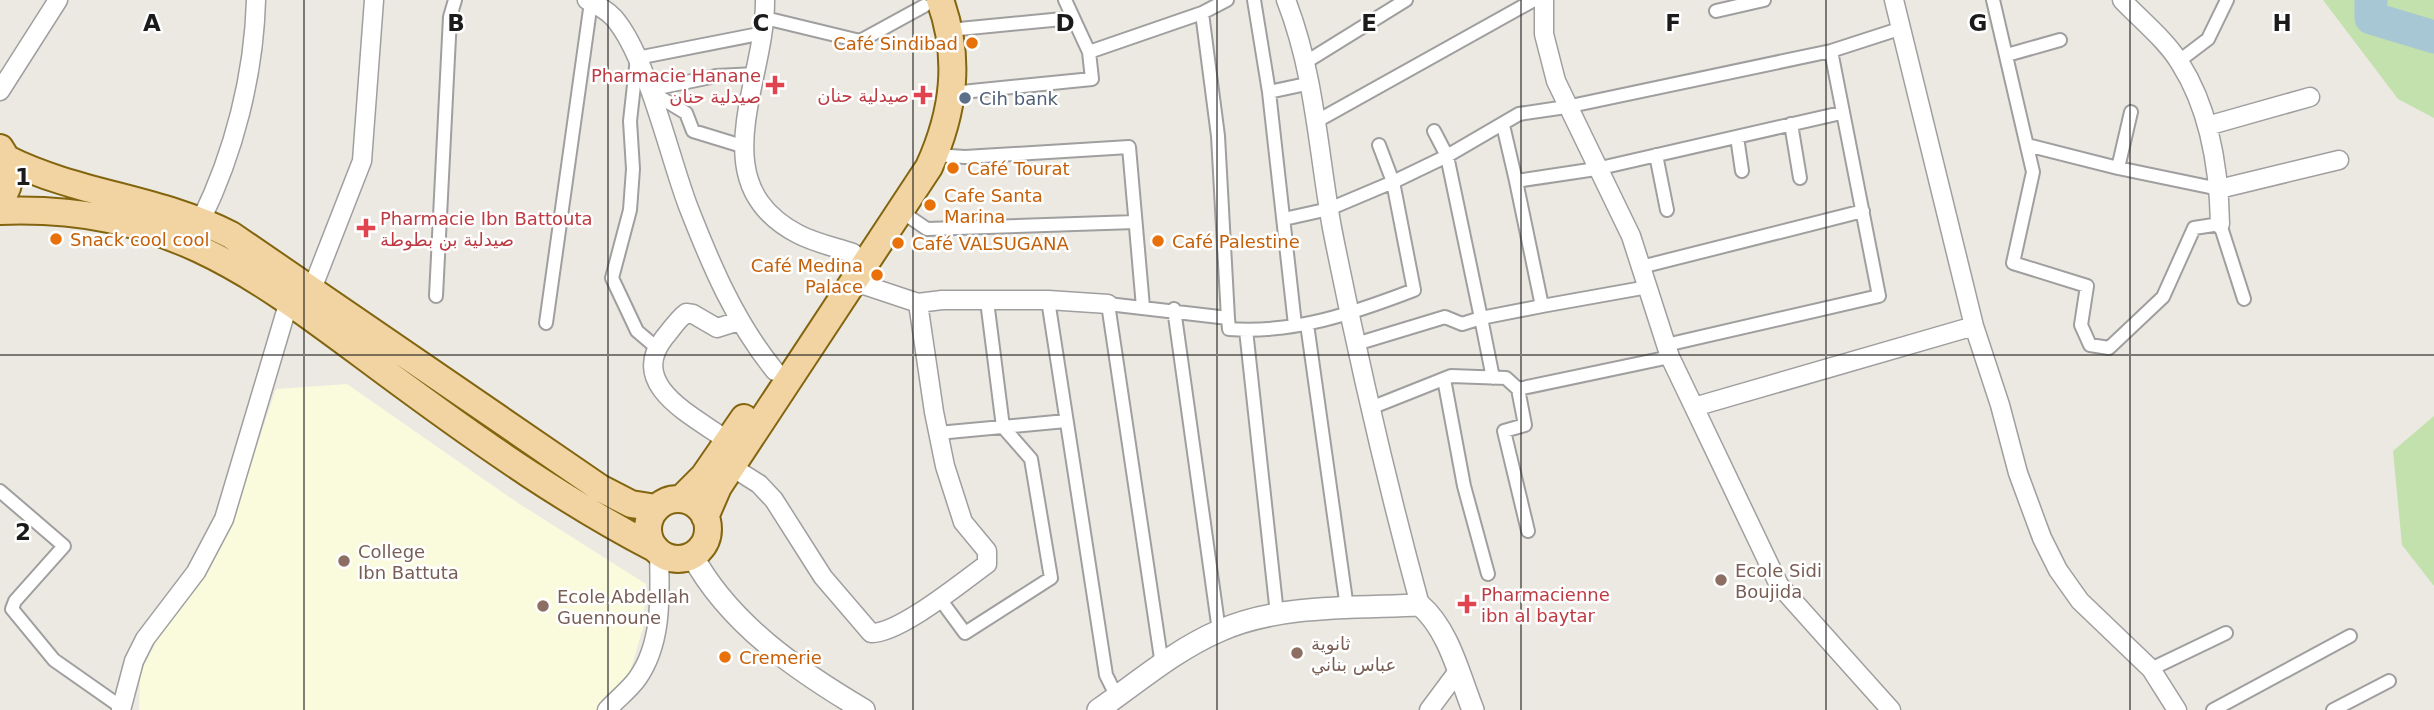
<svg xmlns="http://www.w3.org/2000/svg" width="2434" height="710" font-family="'DejaVu Sans',Vazirmatn,sans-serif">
<rect width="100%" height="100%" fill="#ece9e2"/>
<path fill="#f9fbdc" d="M347,384l171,119 128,81 -3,44 -13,44 -24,25 -7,13h-460l1,-37 20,-39 38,-47 29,-53 49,-145z"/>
<path fill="#c3e1ad" d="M2323,0h111v118l-36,-19z
M2434,416v170l-32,-41 -9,-94z"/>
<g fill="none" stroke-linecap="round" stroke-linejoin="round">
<path stroke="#a7c7d5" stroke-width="33" d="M2371,0v18l63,19"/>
<g stroke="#9f9f9f" stroke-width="16">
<path id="pedestrian" d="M1065,0l24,52 113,-39 25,-13
M1254,0l15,92 26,233
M1993,0l40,172 -20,91 74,23 -6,39 9,20 19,3 54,-51 31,-69 26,-4 24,75
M1716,11l48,-11
M1202,13l16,123 10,182
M765,18l95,23 64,-35
M949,30l124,-12
M2007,55l53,-15
M2179,61l29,-22 19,-39
M1306,62l100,-62
M648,90l38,23 7,18 49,15
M648,90l68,-14 40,-2
M1269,92l42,-9
M952,93l140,-14 -3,-27
M1317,121l217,-121
M1791,124l9,54
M1503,125l13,56
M1434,131l13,25 34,162 61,-12 -26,-125 80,-12 245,-56
M1737,137l5,34
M2027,145l91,23 101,21
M935,155l30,2 164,-10 14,160
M1656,155l11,55
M2118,168l13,-56
M902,212l25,17 208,-7
M1284,219l45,-10 64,-27 54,-26 72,-42 47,-7 265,-56 68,-22
M1641,267l222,-56
M436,296l14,-279 5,-17
M1048,300l58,375 11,22
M1542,306l106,-19
M1174,309l45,322
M546,323l45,-321
M1307,324l40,284
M1246,330l31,284
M1356,344l89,-27 17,7 19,-6 12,60
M1666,345l213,-49 -48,-245
M657,348l-20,-17 -25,-53 18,-68 3,-41 -3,-48 7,-63 127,-25
M1444,379l20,107 24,88
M1518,389l7,36 -21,6 24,100
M1373,407l78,-31 55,2 12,11 152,-32
M938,433l128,-12
M0,491l64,55 -49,55 -3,8 42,51 67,47
M940,599l25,34 86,-55 -20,-119 -28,-32 -16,-126
M1162,665l-54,-361 120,14 1,11c65,5 125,-16 185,-39l-21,-108 -14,-37
M2151,669l75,-36
M2213,710l137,-74
M2333,710l56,-29"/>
</g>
<g stroke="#9f9f9f" stroke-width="21">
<path id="minor" d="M587,0c10,5 20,10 27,18 33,38 55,138 74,188 23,59 47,116 87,165
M765,0c1,82 -65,183 33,234 17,9 37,13 55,19
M1286,0c29,74 32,151 46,228 25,126 54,252 88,377
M1544,0v34l12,47 75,155 39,121 24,50
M1894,0l80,326 26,79 18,68 24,65 16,32 22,31 71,68 26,41
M2122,0c19,20 44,40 58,63 30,47 39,106 40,161
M0,91l58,-91
M2207,126l103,-29
M2219,189l120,-29
M201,220c33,-67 53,-145 55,-220
M855,282l63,21 24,-3h106l60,4
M312,289l50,-128 12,-161
M728,441c-34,-25 -101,-55 -64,-103 7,-8 13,-18 22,-25l7,1 24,14 22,-7
M732,467l27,17 15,16 49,77 48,56c28,1 91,-51 116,-69v-13l-24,-29 -18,-56 -11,-54 -16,-109
M121,710l13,-49 11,-22 51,-67 28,-53 65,-218
M607,710c10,-11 22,-20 30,-31 26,-36 23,-85 22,-127
M1429,710l29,-39
M1891,710l-112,-125 -85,-178 280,-81"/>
</g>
<g stroke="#9f9f9f" stroke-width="24">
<path id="tertiary" d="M692,555c37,69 106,116 172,155
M1098,710c39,-27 77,-60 121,-79 60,-27 136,-23 201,-26 29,25 39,70 53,105"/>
</g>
<g stroke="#836510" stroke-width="30">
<path id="primary" d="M0,148c12,17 13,35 0,52
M7,159c72,36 153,39 224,76l369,253 31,16 25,4
M0,211c181,-7 270,77 407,177 79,58 162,116 249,161
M681,499l23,-23 40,-58
M648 529a30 30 0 1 1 60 0a30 30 0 1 1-60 0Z
M705,517l13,-30 211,-320c25,-55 32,-109 11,-167"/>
</g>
<use href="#pedestrian" stroke="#fff" stroke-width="12"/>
<use href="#minor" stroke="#fff" stroke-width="18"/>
<use href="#tertiary" stroke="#fff" stroke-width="21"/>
<use href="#primary" stroke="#f1d4a2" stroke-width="26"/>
</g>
<path fill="none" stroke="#1b1b1b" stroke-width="2" stroke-opacity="0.55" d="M304,0v710M608,0v710M913,0v710M1217,0v710M1521,0v710M1826,0v710M2130,0v710M0,355h2434"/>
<g fill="#e8710a" stroke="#fff" stroke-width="2.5">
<circle cx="972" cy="43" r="7"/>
<circle cx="953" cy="168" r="7"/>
<circle cx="930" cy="205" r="7"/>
<circle cx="56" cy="239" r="7"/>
<circle cx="1158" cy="241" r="7"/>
<circle cx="898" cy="243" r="7"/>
<circle cx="877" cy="275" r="7"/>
<circle cx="725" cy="657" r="7"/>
</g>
<g fill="#e0444e" stroke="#fff" stroke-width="2.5">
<path d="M771.5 74.5h7v7h7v7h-7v7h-7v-7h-7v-7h7z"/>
<path d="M919.5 84.5h7v7h7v7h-7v7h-7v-7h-7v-7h7z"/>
<path d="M362.5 217.5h7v7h7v7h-7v7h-7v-7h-7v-7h7z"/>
<path d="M1463.5 593.5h7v7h7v7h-7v7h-7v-7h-7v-7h7z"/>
</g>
<circle fill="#5c6f8a" stroke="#fff" stroke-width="2.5" cx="965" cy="98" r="7"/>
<g fill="#8d6e63" stroke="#fff" stroke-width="2.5">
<circle cx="344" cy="561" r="7"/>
<circle cx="1721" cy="580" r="7"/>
<circle cx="543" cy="606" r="7"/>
<circle cx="1297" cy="653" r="7"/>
</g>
<g text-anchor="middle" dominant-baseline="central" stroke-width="5" stroke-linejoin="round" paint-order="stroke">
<g font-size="18" fill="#c56008" stroke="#fff" text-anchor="start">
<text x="958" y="43" text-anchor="end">Café Sindibad</text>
<text x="967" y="168">Café Tourat</text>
<text x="944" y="195">Cafe Santa<tspan x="944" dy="21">Marina</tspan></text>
<text x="70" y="239">Snack cool cool</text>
<text x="1172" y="241">Café Palestine</text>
<text x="912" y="243">Café VALSUGANA</text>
<text x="863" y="265" text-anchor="end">Café Medina<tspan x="863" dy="21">Palace</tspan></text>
<text x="739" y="657">Cremerie</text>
</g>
<g font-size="18" fill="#be3a42" stroke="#fff" text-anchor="end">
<text x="761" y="75">Pharmacie Hanane<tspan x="761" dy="21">صيدلية حنان</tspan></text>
<text x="909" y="95">صيدلية حنان</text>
<text x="380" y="218" text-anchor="start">Pharmacie Ibn Battouta<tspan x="380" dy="21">صيدلية بن بطوطة</tspan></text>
<text x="1481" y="594" text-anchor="start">Pharmacienne<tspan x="1481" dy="21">ibn al baytar</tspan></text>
</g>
<g font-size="18" fill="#4e5e75" stroke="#fff" text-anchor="start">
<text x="979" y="98">Cih bank</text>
</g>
<g font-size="18" fill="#785e54" stroke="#fff" text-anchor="start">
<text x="358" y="551">College<tspan x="358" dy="21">Ibn Battuta</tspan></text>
<text x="1735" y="570">Ecole Sidi<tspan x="1735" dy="21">Boujida</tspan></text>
<text x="557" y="596">Ecole Abdellah<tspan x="557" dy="21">Guennoune</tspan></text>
<text x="1311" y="643">ثانوية<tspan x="1311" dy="21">عباس بناني</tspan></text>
</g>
</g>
<g font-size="23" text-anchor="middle" font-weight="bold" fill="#1b1b1b" stroke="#fff" stroke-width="5" stroke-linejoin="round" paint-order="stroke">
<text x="152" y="31">A</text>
<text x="456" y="31">B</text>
<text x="761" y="31">C</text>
<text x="1065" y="31">D</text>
<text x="1369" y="31">E</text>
<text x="1673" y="31">F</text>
<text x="1978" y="31">G</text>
<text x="2282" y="31">H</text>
<text x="23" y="185">1</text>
<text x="23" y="540">2</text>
</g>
</svg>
